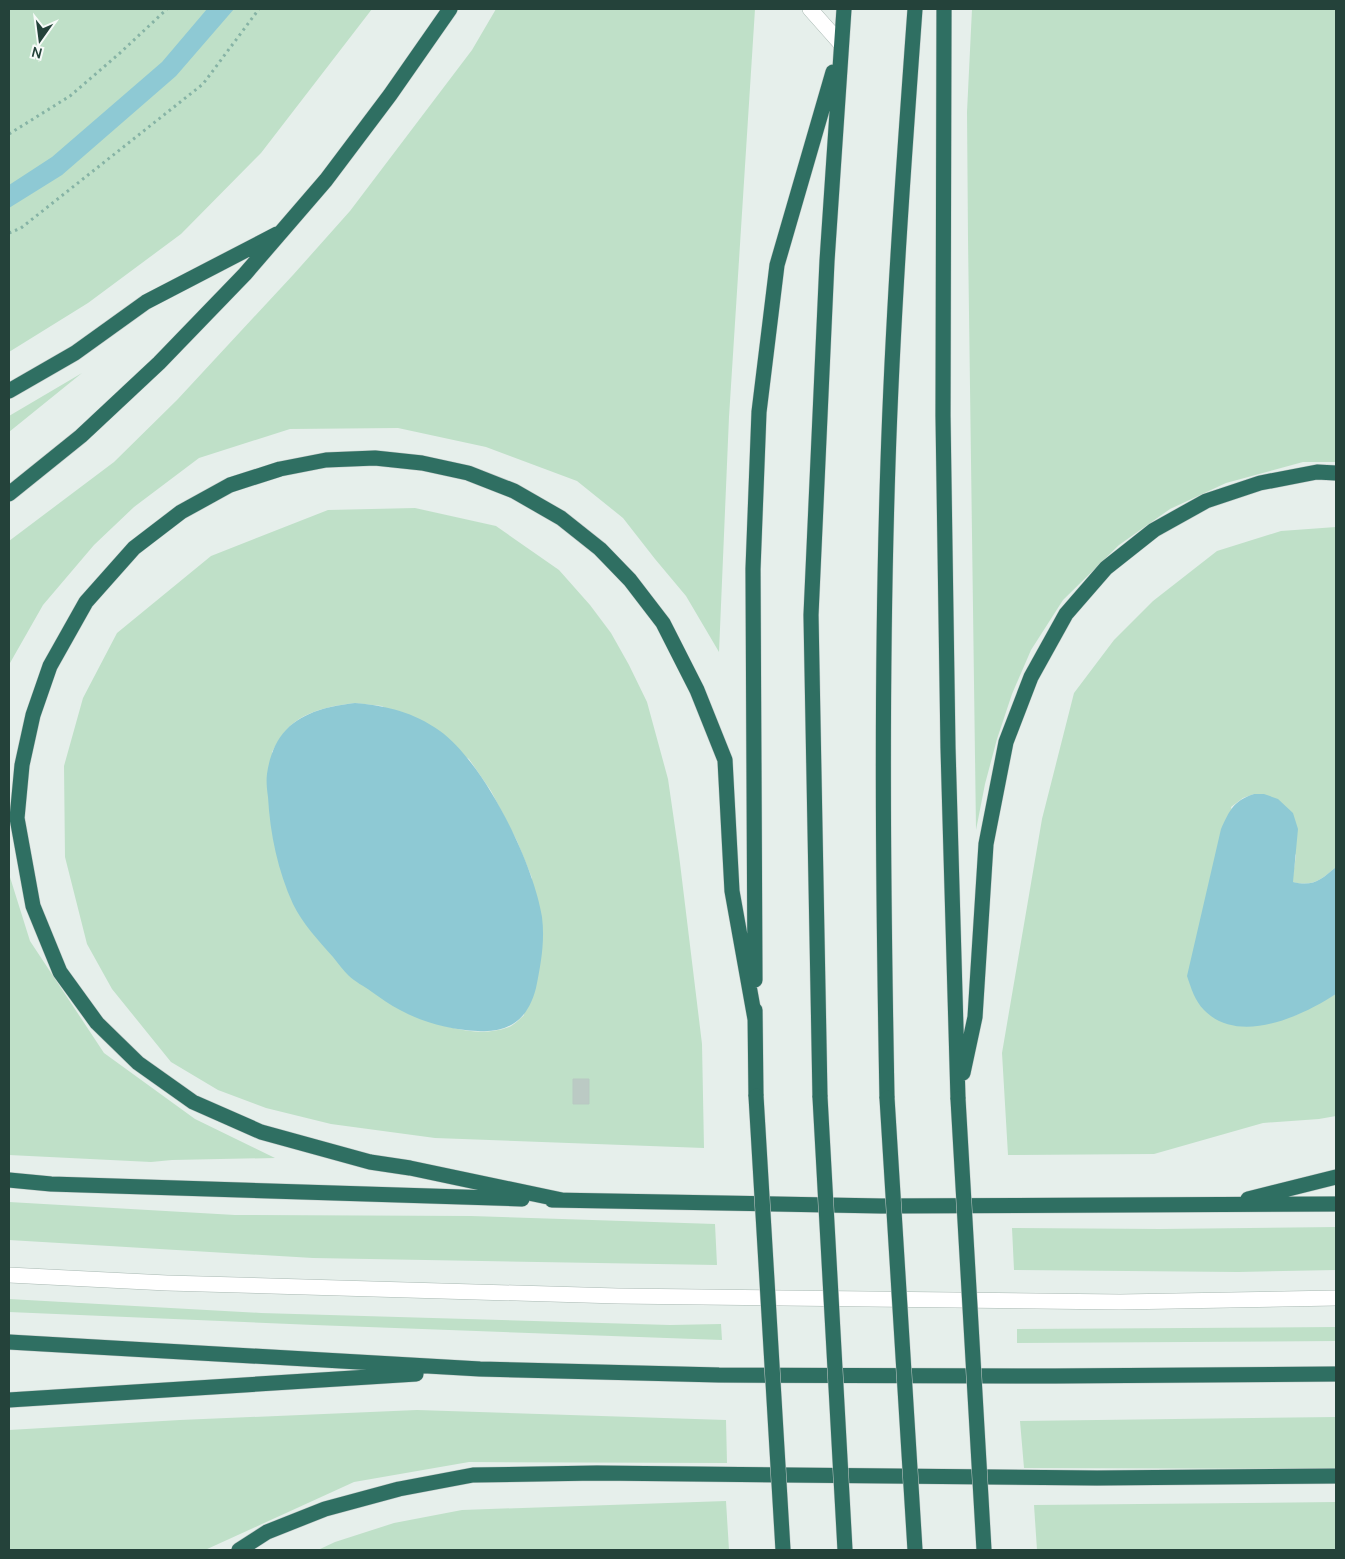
<svg xmlns="http://www.w3.org/2000/svg" width="1345" height="1559" font-family="Manrope,sans-serif">
<rect width="100%" height="100%" fill="#e6efeb"/>
<path fill="#bfe0c8" fill-rule="evenodd" d="M9,9h363l-111,144 -80,81 -93,69 -79,49z
M496,9h259l-26,408 -10,235 -33,-56 -31,-37 -32,-41 -46,-37 -91,-34 -88,-19 -108,1 -91,29 -65,49 -40,38 -51,60 -33,58 -1,6v-128l105,-79 63,-62 116,-125 57,-64 122,-161z
M972,9h364v453h-33l-77,21 -56,26 -51,36 -56,55 -32,50 -19,44 -15,45 -12,45 -9,46 -8,-591 -1,-127z
M82,373l-73,59v-16z
M415,508l81,18 63,44 31,35 21,28 18,32 18,37 21,77 11,76 23,189 2,104 -269,-10 -104,-14 -65,-16 -48,-18 -47,-28 -59,-73 -25,-45 -22,-87 -1,-91 19,-68 34,-65 94,-77 117,-46zM355,703l27,3 87,53 22,32 26,50 15,37 -8,137c-4,4 -10,10 -15,12 -27,10 -55,2 -81,-6l-156,-269c4,-7 8,-14 13,-20 16,-21 46,-26 70,-29z
M1336,527v340c-15,13 -23,20 -44,15l4,-27 -42,-61 -11,4 -12,9 63,209 42,-22v122l-17,3 -56,4 -109,31 -146,1 -6,-102 40,-234 32,-126 40,-53 39,-39 64,-50 64,-20z
M9,874l21,67 74,112 91,66 80,39 -103,2 -21,2 -142,-7z
M9,1202l226,13 236,1 244,8 2,41 -404,-7 -304,-18z
M1336,1227v43l-98,2 -224,-2 -2,-42 148,1z
M9,1299l252,14 409,12 51,-1 1,16 -408,-15 -305,-13z
M1336,1327v14l-319,2v-14z
M417,1410l309,10 1,43 -258,-1 -115,20 -149,68h-196v-120l171,-10z
M1336,1417v51l-26,1 -286,-1 -4,-47z
M726,1501l3,49h-411l17,-8 59,-19 68,-13z
M1336,1502v48h-299l-3,-45z"/>
<path fill="#8ec9d4" d="M207,9h27l-58,67 -114,99 -53,33v-23l43,-28 110,-95z
M355,703c33,3 58,9 85,28 45,33 93,131 102,186 3,24 -1,47 -6,71 -8,31 -26,45 -58,43 -27,-1 -54,-8 -78,-21 -10,-5 -19,-12 -28,-18 -8,-6 -17,-10 -24,-17 -5,-5 -10,-12 -15,-18 -14,-16 -31,-34 -40,-53 -15,-33 -23,-70 -25,-107 -1,-7 -2,-16 -1,-23 2,-15 8,-33 19,-44 18,-19 45,-24 69,-27z
M1254,794h10l14,5 15,14 5,16 -5,53c20,5 28,-2 43,-15v127c-34,22 -97,52 -132,16 -9,-9 -13,-22 -17,-34l34,-147c9,-19 12,-28 33,-35z"/>
<path fill="#bbcac4" stroke="#b8c9c2" d="M573,1079h16v25h-16z"/>
<g fill="none" stroke-linecap="round" stroke-linejoin="round">
<g stroke="#a8b8b2" stroke-width="16">
<path id="lane" d="M810,9l31,35
M9,1275l158,8 451,13 502,6 216,-4"/>
</g>
<g stroke="#c2cac8" stroke-width="16">
<path id="highway" d="M944,9l-1,407 5,332 10,351
M9,391l66,-38 71,-51 131,-68
M9,494l72,-58 78,-73 86,-89 81,-94 64,-85 60,-86
M755,980l-2,-411 6,-157 18,-147 56,-193
M755,1010l1,86
M963,1073l12,-56 11,-173 20,-102 25,-65 35,-63 40,-46 48,-38 52,-29 54,-18 57,-11 19,1
M820,1097l-9,-482 16,-354 17,-252
M887,1098c-4,-212 -6,-424 1,-636 5,-151 16,-302 27,-453
M9,1180l42,4 471,15
M1248,1199l88,-22
M552,1200l329,6 455,-2
M562,1200l-152,-32 -40,-6 -109,-30 -68,-30 -55,-39 -41,-40 -37,-51 -27,-66 -16,-88 5,-53 11,-50 17,-49 36,-64 48,-54 47,-36 49,-27 50,-16 46,-9 49,-2 47,5 46,10 46,18 47,27 39,31 30,31 33,43 34,67 28,70 7,131 23,128
M9,1342l471,27 239,6 336,1 281,-2
M9,1400l407,-26
M239,1550l28,-18 58,-23 74,-20 74,-14 124,-2 500,5 239,-2"/>
</g>
<path stroke="#86b3a5" stroke-width="3" stroke-dasharray="2.5 4" stroke-linecap="butt" d="M9,134l61,-38 50,-43 47,-44
M9,233l12,-5 182,-144 56,-75"/>
<use href="#lane" stroke="#fff" stroke-width="15"/>
<use href="#highway" stroke="#2f6f62" stroke-width="15"/>
<g stroke="#c2cac8" stroke-width="16" stroke-linecap="butt">
<path id="highway-bridge" d="M756,1096l27,454
M820,1097l25,453
M887,1098l28,452
M958,1099l26,451"/>
</g>
<use href="#highway-bridge" stroke="#2f6f62" stroke-width="15"/>
</g>
<rect width="1345" height="1559" fill="none" stroke="#24423a" stroke-width="20"/>
<g transform="translate(40 40) rotate(194)" stroke="#f7fbf9" stroke-width="4" paint-order="stroke">
<path d="M0-4L9 19L0 12L-9 19Z" fill="#24423a"/>
<text y="-8" font-size="14" font-weight="bold" text-anchor="middle" fill="#24423a">N</text>
</g>
</svg>
